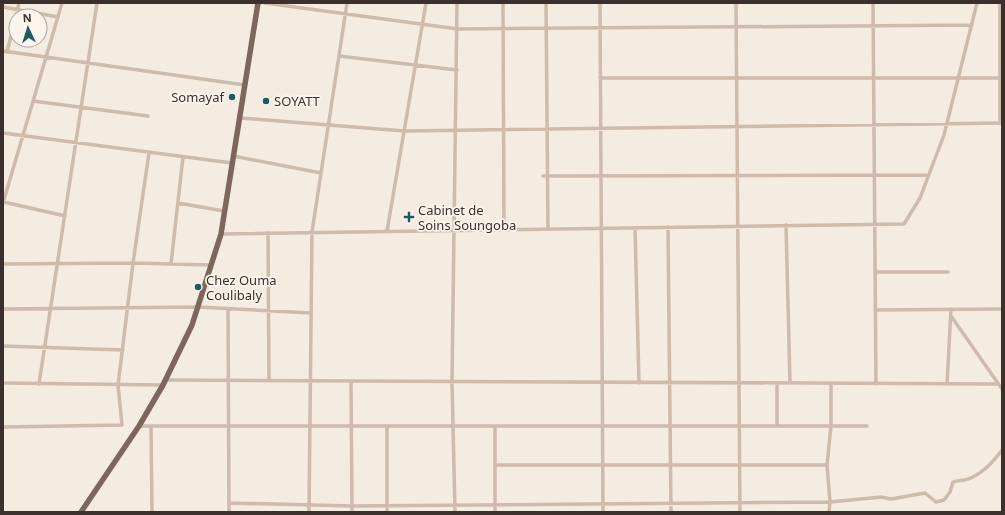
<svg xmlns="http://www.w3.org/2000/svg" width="1005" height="515" font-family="'Noto Sans',sans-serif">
<rect width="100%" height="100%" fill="#f4ebe1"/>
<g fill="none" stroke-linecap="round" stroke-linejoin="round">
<path stroke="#cdbbac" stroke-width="3.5" d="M265,3l193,26 514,-4
M503,3l1,226
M546,3l2,226
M600,3l3,509
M736,3l4,509
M873,3l3,381
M1000,3v120
M3,7l55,10
M3,51l242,34
M7,52l12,-49
M339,56l118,14
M600,78h402
M33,101l115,15
M240,118l164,13 598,-8
M3,133l229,30
M233,156l88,17
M543,176l386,-1
M4,202l61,14
M3,203l59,-200
M178,203l46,8
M786,225l4,158
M668,227l3,285
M635,228l4,155
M387,231l39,-228
M268,233l1,148
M221,234l683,-10 16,-26 24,-63 33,-132
M3,264l130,-1 78,2
M171,264l12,-107
M875,272h73
M3,309l194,-2 114,6
M228,309l1,203
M875,310l127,-1
M951,316l51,73
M3,346l120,4
M166,380l832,4
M351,381l1,131
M3,383l160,2
M39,384l58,-381
M947,384l4,-75
M139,426h728
M151,426l1,86
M777,426v-43
M3,427l119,-2 -4,-40 15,-122 16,-110
M387,427v85
M495,427v85
M495,465h332
M229,503l123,3 478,-4 51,-5 10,2 34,-6 11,9 8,-2 6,-8 3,-10c5,-2 10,-1 15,-3 14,-5 26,-18 34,-29
M309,512l3,-280 35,-229
M455,512l-3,-130 5,-379
M829,512l1,-10 -3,-37 4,-39v-42"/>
<path stroke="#7d675c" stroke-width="5.5" d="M81,512l58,-86 24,-41 29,-60 29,-91 37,-231"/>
</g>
<g fill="#1f5a5e" stroke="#fbf5ee" stroke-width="1.5">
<circle cx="232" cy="97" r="4"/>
<circle cx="266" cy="101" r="4"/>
<path d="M407 211h4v4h4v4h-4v4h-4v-4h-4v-4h4z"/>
<circle cx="198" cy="287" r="4"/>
</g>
<g text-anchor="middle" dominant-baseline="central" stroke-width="3.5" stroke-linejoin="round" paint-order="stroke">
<g font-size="13" fill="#3b302b" stroke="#fbf5ee" text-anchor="start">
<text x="224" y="97" text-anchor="end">Somayaf</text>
<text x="274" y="101">SOYATT</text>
<text x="418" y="210">Cabinet de<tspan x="418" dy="15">Soins Soungoba</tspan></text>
<text x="206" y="280">Chez Ouma<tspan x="206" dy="15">Coulibaly</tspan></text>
</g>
</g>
<rect width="1005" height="515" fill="none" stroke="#3b302b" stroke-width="8"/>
<g transform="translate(28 28) rotate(356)"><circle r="19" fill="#fbf5ee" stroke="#aea6a0"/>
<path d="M0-3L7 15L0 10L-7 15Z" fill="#1f5a5e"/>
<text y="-6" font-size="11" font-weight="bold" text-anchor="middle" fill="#3b302b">N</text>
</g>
</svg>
